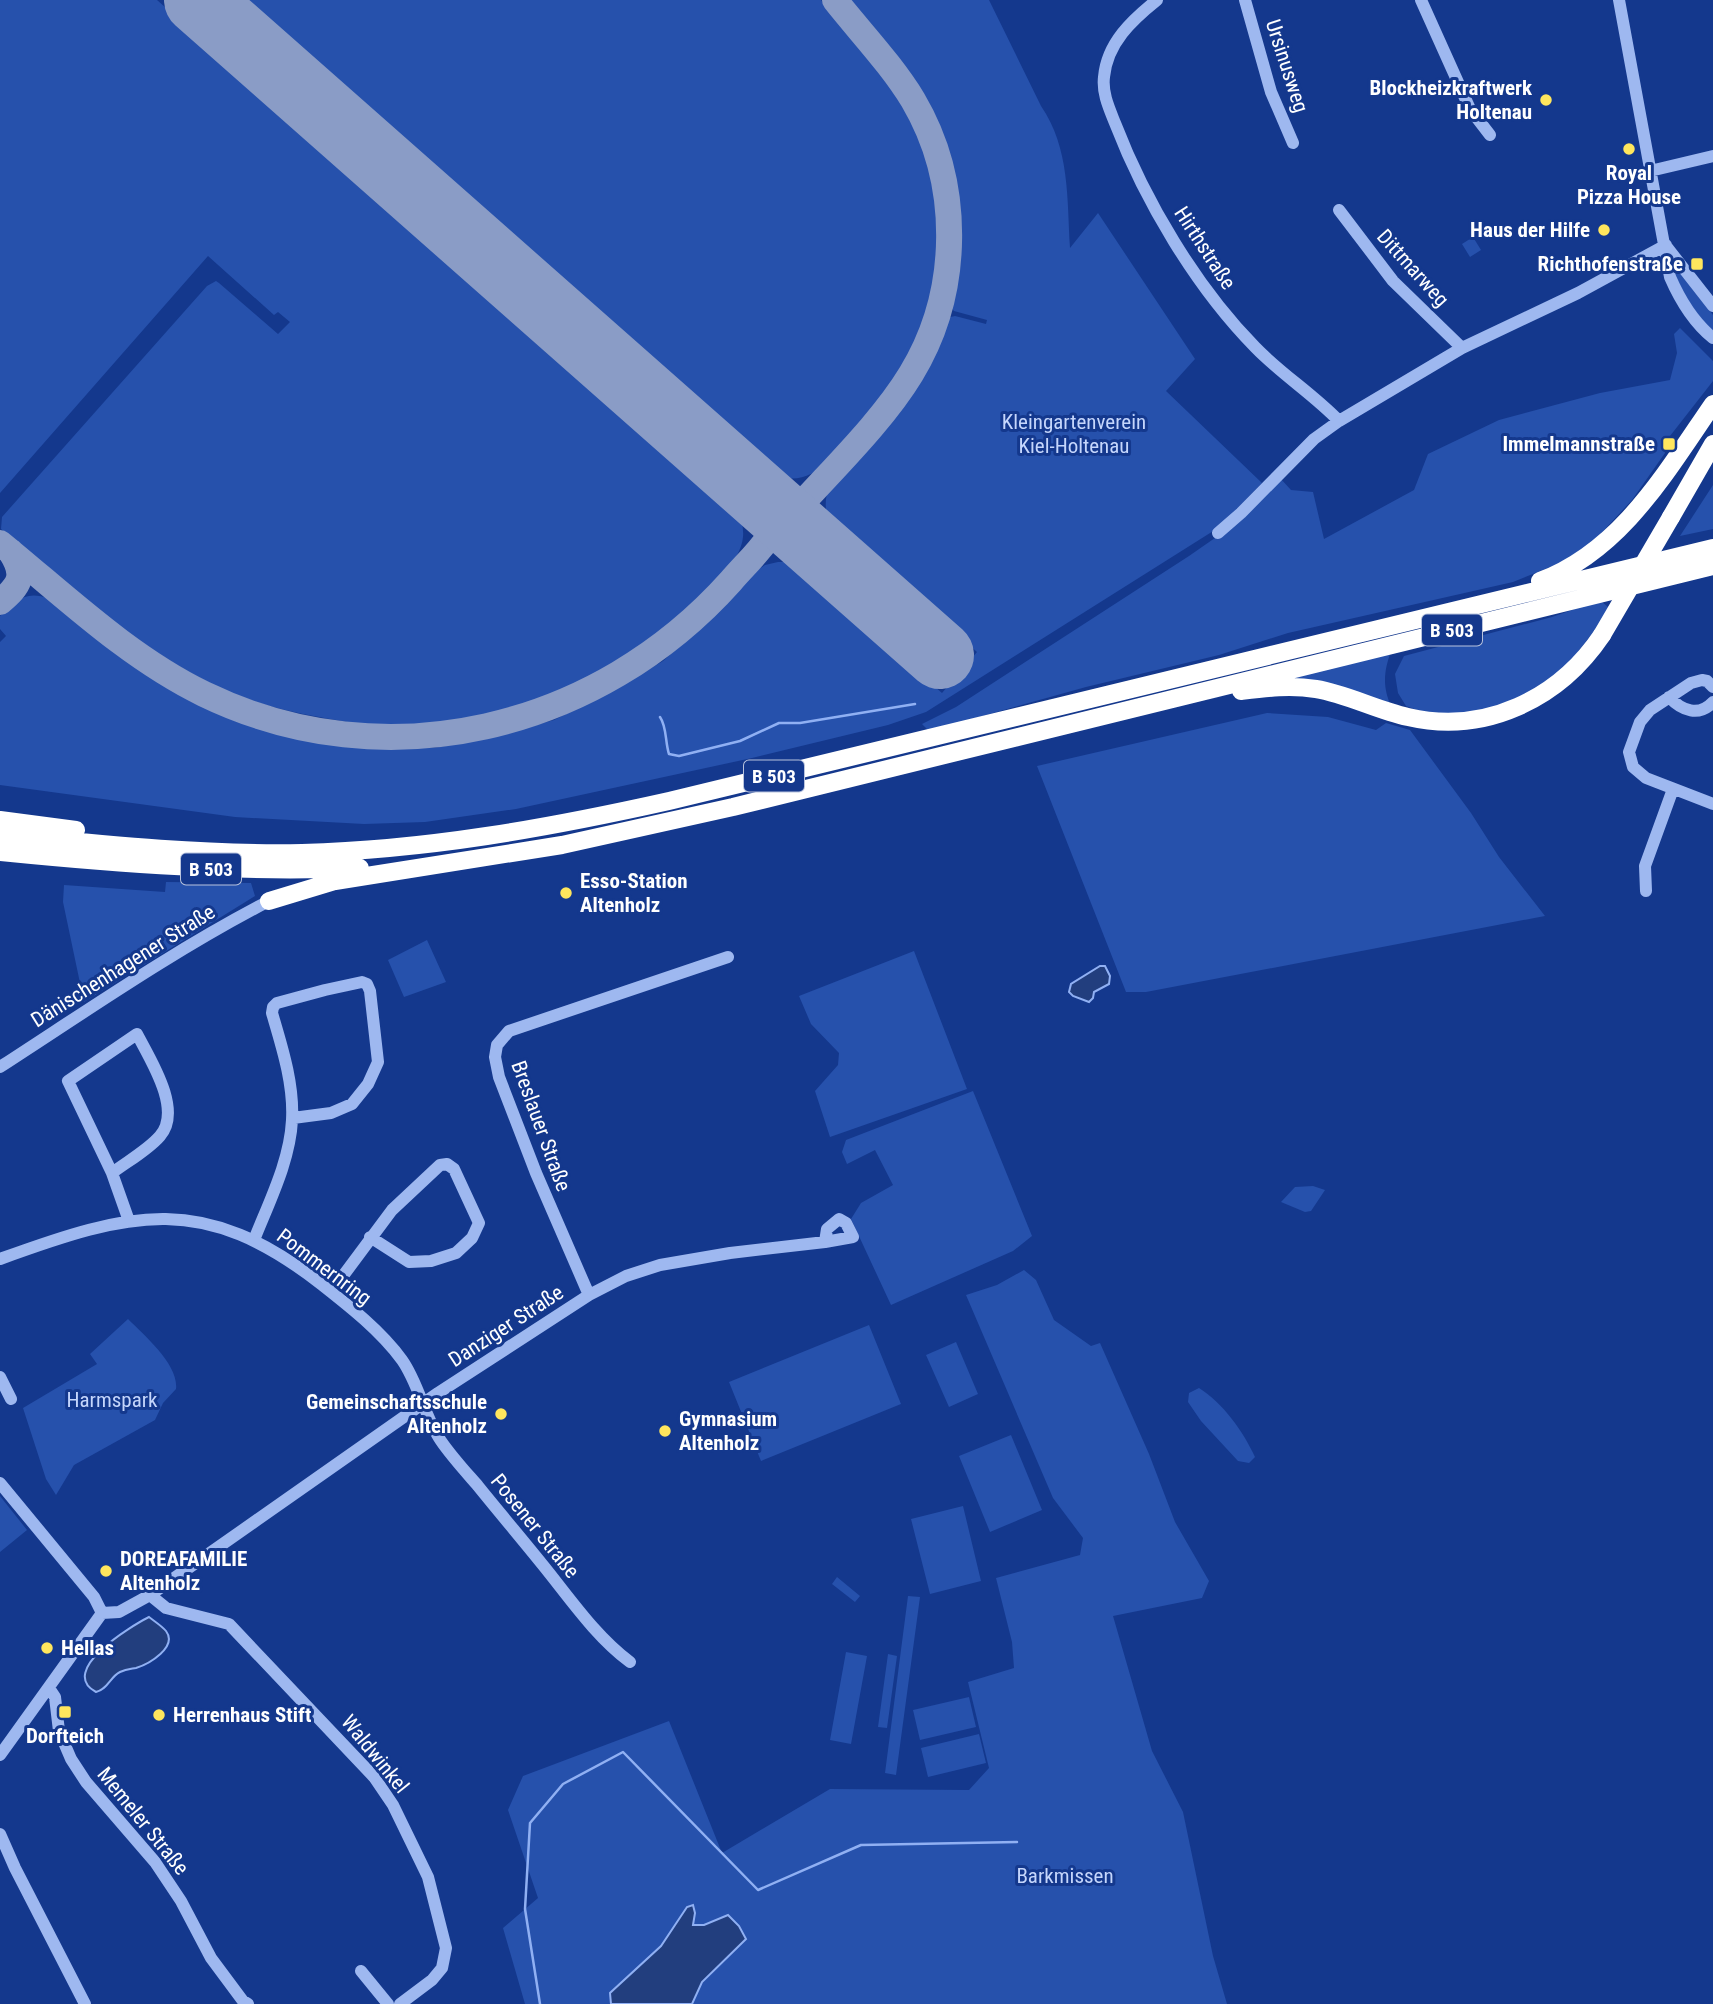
<svg xmlns="http://www.w3.org/2000/svg" width="1713" height="2004" font-family="'Roboto Condensed',sans-serif">
<rect width="100%" height="100%" fill="#14388d"/>
<path fill="#2651ac" d="M0,0h157l581,511c3,8 6,17 5,26 -2,27 -41,59 -61,77 -77,67 -176,108 -279,112 -28,1 -57,-4 -84,-9 -34,-6 -69,-15 -101,-30 -81,-38 -148,-102 -217,-158l1,-12 205,-231 9,-5 3,2 59,51 12,-12 -12,-10 -4,3 -66,-59 -208,237z
M241,0h580c24,30 52,59 73,90 52,76 57,171 23,253 -14,33 -39,61 -62,87 -20,23 -39,56 -75,47z
M846,0h143l52,106c29,42 26,93 29,142l28,-35 97,146 -29,32 96,92 -44,45 -292,184 -38,13 -136,33 -236,51 -91,13 -61,2 -129,-7 -235,-32v-143l6,-6 -6,-7v-13c18,-16 25,-26 50,-17l100,78 44,26 104,35 63,10h73l55,-10 65,-18 62,-31 47,-28 62,-55 29,-34 11,-7 13,-3h15l149,131 35,-41 -148,-132c-5,-12 -4,-23 1,-35l75,-85 26,-44 15,-38 9,-2 31,8 1,-4 -33,-9 -4,-5c4,-22 9,-45 9,-69 0,-10 -2,-21 -3,-32 -11,-88 -56,-139 -110,-205z
M1473,237l8,13 -11,7 -8,-13z
M1678,271l35,44v16c-17,-17 -30,-35 -38,-58z
M1680,328l33,33v20l-50,64 2,8 -33,47 -38,41 -34,22 -47,19 -225,51 -69,22 -133,32 -157,44 -7,-7 34,-17 233,-151 36,-25 55,-53 11,12 22,2 11,47 90,-49 14,-36 71,-34 101,-27 70,-13 7,-27 -3,-19z
M1713,485v44l-33,7z
M1595,602h7l6,5 -1,7 -50,65 -71,34h-61l-19,-7 -8,-13 -3,-19 9,-18 148,-39z
M1391,651c-7,20 -9,35 0,55l-128,-25z
M1267,713l61,4 48,13 10,-7 24,7 61,83 28,44 46,59 -399,76h-20l-89,-226z
M166,882l85,1 4,13 -171,106 -21,-100 1,-17 101,7z
M427,940l19,42 -42,15 -16,-37z
M914,951l53,138 -137,48 -15,-46 23,-26 1,-12 -28,-29 -12,-28z
M973,1091l59,145 -19,15 -122,54 -40,-86 10,-16 32,-18 -18,-35 -28,14 -5,-12 4,-12z
M1313,1186l12,4 -14,21 -6,1 -24,-10 14,-15z
M1024,1270l12,10 18,40 37,26 9,-3 49,111 26,68 34,59 -7,17 -89,18 39,135 31,61 30,144 14,48h-702l-22,-76 35,-30 -30,-88 15,-34 146,-55 53,132 108,-64 139,1 20,-22 -21,-86 46,-14 -2,-26 -16,-64 84,-23 3,-17 -30,-40 -87,-203 31,-10z
M128,1319c17,17 51,46 48,70l-13,14 -8,17 -81,45 -18,30 -10,-16 -23,-71 74,-44 -7,-10z
M869,1325l32,79 -140,57 -32,-79z
M956,1342l22,52 -29,13 -23,-52z
M1199,1388c24,15 44,43 56,69l-6,6 -11,-2 -37,-40 -13,-19 1,-9z
M1011,1435l31,75 -52,22 -31,-76z
M0,1496l27,34 -27,22z
M963,1506l18,75 -51,13 -19,-75z
M837,1577l23,19 -5,6 -23,-18z
M908,1596l12,1 -24,178 -11,-2z
M846,1652l21,4 -16,88 -21,-4z
M888,1654l9,2 -10,72 -9,-1z
M969,1697l7,30 -56,13 -7,-30z
M979,1734l7,29 -58,14 -7,-29z"/>
<path fill="#223e7e" stroke="#90b0f3" stroke-width="2" d="M1100,966h5l5,10 -1,8 -15,8 -1,6 -4,4 -16,-6 -4,-4 2,-8z
M149,1617c5,4 13,9 17,14 12,16 -17,33 -30,37 -6,1 -10,1 -16,4 -10,5 -12,17 -24,20 -39,-21 35,-66 53,-75z
M693,1905l2,8 -2,12h11l24,-10 11,11 7,13 -44,43 -10,22h-81l-1,-11 51,-47 26,-39z"/>
<g fill="none" stroke-linecap="round" stroke-linejoin="round">
<path stroke="#90b0f3" stroke-width="2.5" d="M660,717c7,10 5,25 9,37l10,2 61,-15 39,-18h21l115,-19
M540,2004l-15,-95 5,-86 33,-39 60,-32 135,138 103,-45 156,-3"/>
<path stroke="#8a9cc6" stroke-width="26" d="M750,484c17,12 35,26 56,15 35,-38 79,-82 105,-125 50,-82 51,-191 2,-274 -22,-36 -52,-67 -78,-100
M0,543c65,53 128,114 204,151 182,88 394,36 527,-113 12,-14 27,-28 38,-44 4,-26 -22,-49 -37,-67
M0,602c20,-17 26,-26 11,-50"/>
<path stroke="#8a9cc6" stroke-width="68" d="M198,0l742,655"/>
<path stroke="#9eb8f0" stroke-width="12" d="M1157,0c-25,20 -50,43 -53,77 -2,16 5,31 11,46 30,78 81,164 140,224 26,27 58,47 84,74
M1245,0l26,92 22,51
M1421,0l49,109 20,26
M1619,0l51,277c10,23 23,45 43,61
M1650,171l63,-15
M1339,210l54,71 69,67
M1666,246l47,60
M1218,533l23,-20 73,-74 25,-18 123,-73 116,-55 88,-48
M1713,687l-6,-6 -5,-1 -11,3 -41,27 -10,12 -11,30 4,15 13,11 67,26
M1669,697c13,14 30,20 44,5
M1646,891l-1,-25 28,-77
M0,1067c88,-57 176,-118 269,-166
M112,1173c16,-12 36,-23 48,-37 23,-26 -10,-77 -23,-102l-69,47 44,92 17,48
M839,1219l7,4 7,14 -28,5 2,-13z
M254,1240c15,-38 36,-79 38,-120 2,-36 -10,-73 -20,-107l1,-6 4,-4 48,-13 37,-8 5,2 3,7 8,71 -10,22 -16,20 -21,9 -38,5
M0,1259c132,-48 203,-67 321,25 28,22 60,47 81,76 17,24 22,56 39,81 11,16 24,30 37,45 21,26 43,52 64,78 27,33 53,72 88,98
M331,1292l61,-82 48,-45 7,-1 7,5 25,54 -7,15 -16,15 -25,8 -22,1 -39,-25
M589,1295l-53,-122 -37,-96 -4,-20 2,-12 12,-14 219,-74
M0,1377l11,22
M0,1483l94,114 8,16
M150,1595l16,13 63,16 145,153 19,28 35,72 18,71 -4,20 -10,12 -32,24
M102,1613l17,-1 31,-17 288,-202 151,-98 37,-19 34,-11 70,-12 95,-11
M49,1688l6,9 4,34 12,28 15,23 69,80 26,39 30,57 32,43 5,3
M0,1755l102,-142
M0,1834l15,34 70,136
M361,1971l27,33"/>
<path stroke="#fff" stroke-width="18" d="M1671,517l42,-73
M1540,581c81,-30 126,-109 173,-177
M1241,691c25,-3 49,-6 75,-2 31,5 60,21 92,28 77,18 151,-18 194,-82
M0,820l76,10
M0,834c100,10 201,21 302,19 124,-3 246,-25 367,-52l1044,-253
M0,852c120,12 239,21 360,16
M269,901l66,-20 227,-36 171,-38 980,-241"/>
<path stroke="#fff" stroke-width="18" d="M1602,635l69,-118"/>
</g>
<g fill="#ffe65d" stroke="#14388d" stroke-width="2.5">
<circle cx="1546" cy="100" r="7"/>
<circle cx="1629" cy="149" r="7"/>
<circle cx="1604" cy="230" r="7"/>
<rect x="1690" y="257" width="14" height="14" rx="3.5"/>
<rect x="1662" y="437" width="14" height="14" rx="3.5"/>
<circle cx="566" cy="893" r="7"/>
<circle cx="501" cy="1414" r="7"/>
<circle cx="665" cy="1431" r="7"/>
<circle cx="106" cy="1571" r="7"/>
<circle cx="47" cy="1648" r="7"/>
<rect x="58" y="1705" width="14" height="14" rx="3.5"/>
<circle cx="159" cy="1715" r="7"/>
</g>
<g text-anchor="middle" dominant-baseline="central" stroke-width="6" stroke-linejoin="round" paint-order="stroke">
<g fill="#14388d" stroke="#b8c3dd" stroke-width="2">
<rect x="1422" y="614.5" width="60" height="31" rx="5"/>
<rect x="744" y="760.5" width="60" height="31" rx="5"/>
<rect x="181" y="853.5" width="60" height="31" rx="5"/>
</g>
<g font-size="19" font-weight="bold" fill="#fff">
<text x="1452" y="630">B 503</text>
<text x="774" y="776">B 503</text>
<text x="211" y="869">B 503</text>
</g>
<g font-size="21" fill="#fff" stroke="#14388d">
<text transform="translate(1287 66) rotate(72)">Ursinusweg</text>
<text transform="translate(1205 248) rotate(57)">Hirthstraße</text>
<text transform="translate(1413 268) rotate(48)">Dittmarweg</text>
<text transform="translate(123 966) rotate(-32)">Dänischenhagener Straße</text>
<text transform="translate(541 1126) rotate(70)">Breslauer Straße</text>
<text transform="translate(324 1267) rotate(37)">Pommernring</text>
<text transform="translate(506 1326) rotate(-33)">Danziger Straße</text>
<text transform="translate(535 1526) rotate(51)">Posener Straße</text>
<text transform="translate(375 1754) rotate(51)">Waldwinkel</text>
<text transform="translate(143 1821) rotate(51)">Memeler Straße</text>
</g>
<g font-size="21" font-weight="bold" fill="#fff" stroke="#14388d" text-anchor="end">
<text x="1532" y="88">Blockheizkraftwerk<tspan x="1532" dy="24">Holtenau</tspan></text>
<text x="1629" y="173" text-anchor="middle">Royal<tspan x="1629" dy="24">Pizza House</tspan></text>
<text x="1590" y="230">Haus der Hilfe</text>
<text x="1683" y="264">Richthofenstraße</text>
<text x="1655" y="444">Immelmannstraße</text>
<text x="580" y="881" text-anchor="start">Esso-Station<tspan x="580" dy="24">Altenholz</tspan></text>
<text x="487" y="1402">Gemeinschaftsschule<tspan x="487" dy="24">Altenholz</tspan></text>
<text x="679" y="1419" text-anchor="start">Gymnasium<tspan x="679" dy="24">Altenholz</tspan></text>
<text x="120" y="1559" text-anchor="start">DOREAFAMILIE<tspan x="120" dy="24">Altenholz</tspan></text>
<text x="61" y="1648" text-anchor="start">Hellas</text>
<text x="173" y="1715" text-anchor="start">Herrenhaus Stift</text>
<text x="65" y="1736" text-anchor="middle">Dorfteich</text>
</g>
<g font-size="21" fill="#c5d6fc" stroke="#14388d">
<text x="1074" y="422">Kleingartenverein<tspan x="1074" dy="24">Kiel-Holtenau</tspan></text>
<text x="112" y="1400">Harmspark</text>
<text x="1065" y="1876">Barkmissen</text>
</g>
</g>
</svg>
